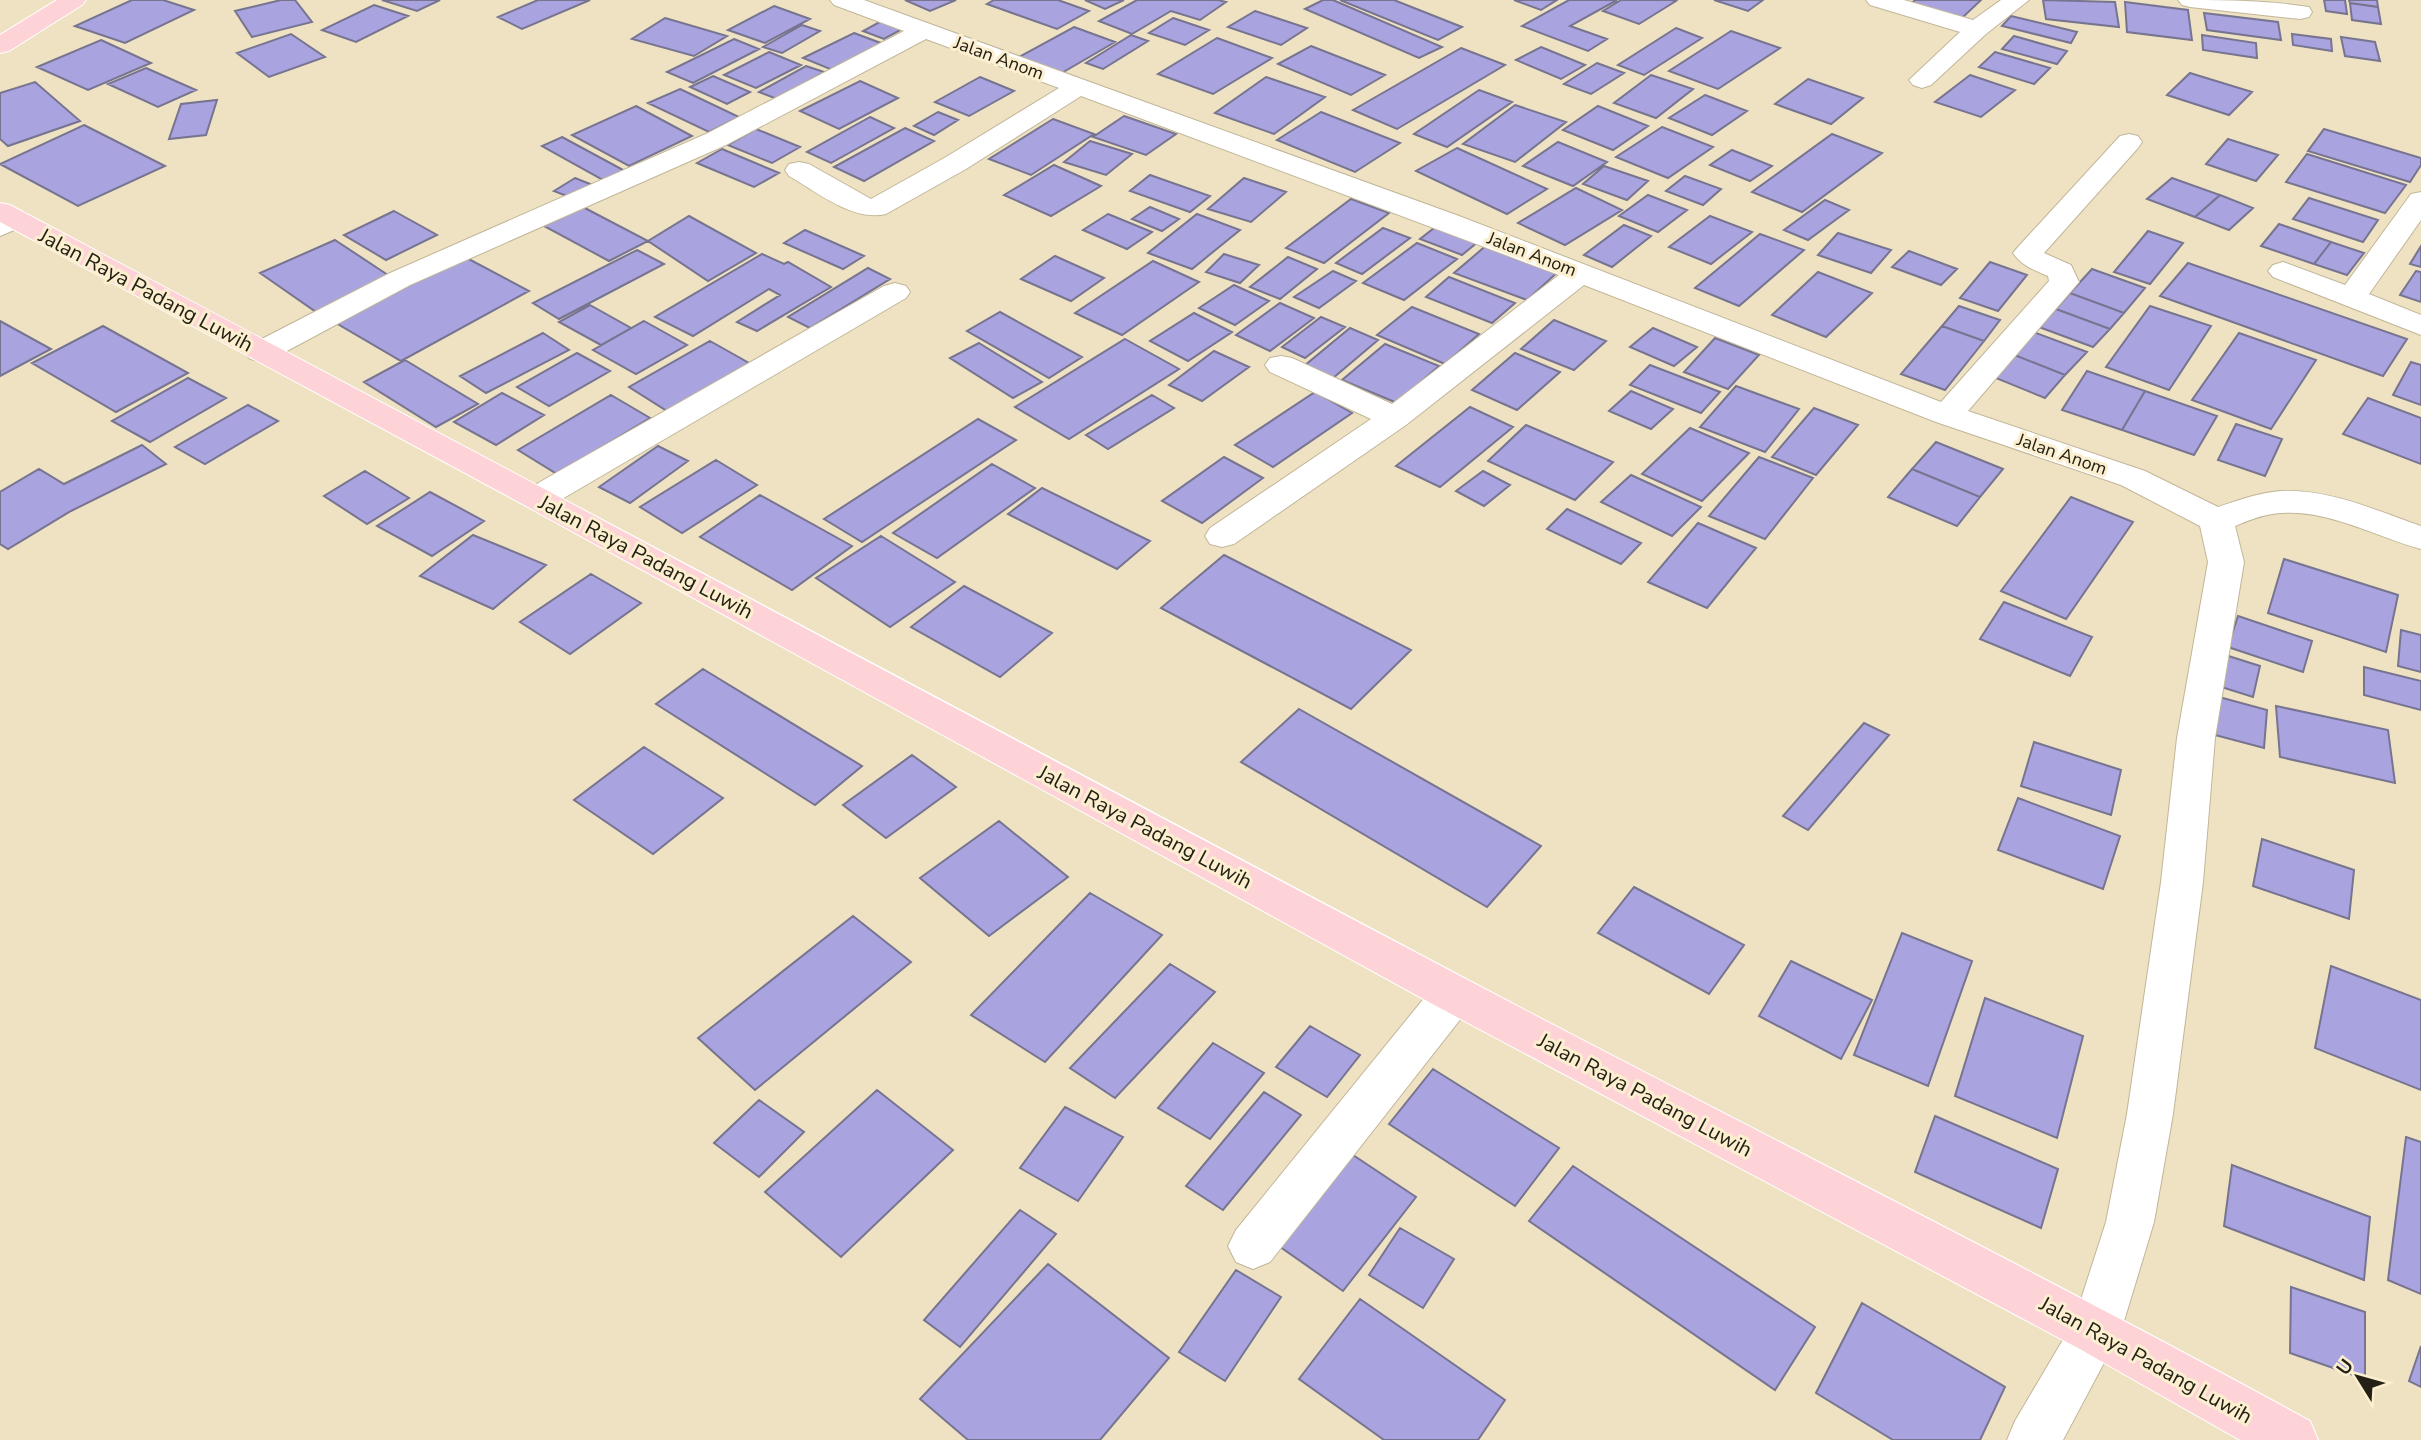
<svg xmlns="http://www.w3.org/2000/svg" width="2421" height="1440" font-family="'Nunito Sans',sans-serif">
<rect width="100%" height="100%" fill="#eee2c3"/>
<path fill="#a9a3e0" stroke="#777490" stroke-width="2" d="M132,0h31l31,10 -69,33 -50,-17z
M281,0h14l17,22 -60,15 -17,-26z
M382,0h58l-23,11z
M538,0h52l-68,29 -24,-12z
M905,0h51l-26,11z
M994,0h64l31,11 -32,18 -70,-25z
M1085,0h39l-19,9z
M1137,0h81l8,2 -26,18 -29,-9 -39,23 -33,-13z
M1323,0h10l109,47 -23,11 -114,-49z
M1340,0h54l68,27 -24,13z
M1514,0h43l-16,10z
M1569,0h48l-47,26 37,13 -19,12 -66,-25z
M1621,0h51l4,1 -37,23 -36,-13z
M1714,0h49l-15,11z
M1915,0h66l-20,19 -50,-15z
M2043,0l72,2 4,25 -73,-8z
M2324,0h21l2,14 -21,-3z
M2349,0h28l1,7 -28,-4z
M2125,2l63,8 4,30 -65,-8z
M2350,3l28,4 3,17 -29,-4z
M374,5l34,11 -52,26 -34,-12z
M774,6l36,13 -45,24 -37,-13z
M1255,11l52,17 -26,17 -53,-18z
M2204,13l74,9 3,18 -74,-10z
M2011,16l66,16 -6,11 -69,-17z
M665,18l62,18 -33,20 -62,-17z
M1173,18l36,12 -24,15 -36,-12z
M885,19l21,8 -22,12 -21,-8z
M802,25l18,6 -38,22 -19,-6z
M1074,27l41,15 -55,32 -43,-16z
M1676,28l26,10 -58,37 -26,-10z
M1731,31l49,17 -62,41 -49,-18z
M854,33l32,12 -51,26 -32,-13z
M291,34l34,23 -56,20 -32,-24z
M2292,34l39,5 1,12 -39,-6z
M1131,35l17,6 -45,28 -17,-6z
M2202,35l54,8 1,15 -54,-8z
M2014,36l53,15 -10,13 -55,-15z
M2341,37l34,5 5,19 -35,-5z
M1217,38l55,20 -59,36 -55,-20z
M734,39l25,10 -66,34 -26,-11z
M101,40l50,23 -63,27 -51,-23z
M1311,46l74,29 -34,20 -73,-31z
M1541,47l44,18 -24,14 -45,-19z
M1461,48l44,17 -108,64 -44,-19z
M769,52l32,13 -45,23 -32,-13z
M1995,52l55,16 -16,16 -55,-17z
M1597,63l27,10 -33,21 -27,-10z
M806,66l18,6 -47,27 -18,-7z
M146,68l50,22 -38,17 -50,-23z
M2190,73l62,19 -23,23 -62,-20z
M1651,75l42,14 -37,29 -42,-15z
M1970,75l45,15 -34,27 -46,-15z
M713,76l37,16 -23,12 -37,-17z
M980,77l34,14 -45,25 -34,-14z
M1266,77l59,20 -51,37 -59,-21z
M1808,79l55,19 -32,26 -56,-20z
M860,81l38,17 -59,31 -39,-18z
M35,82l45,39 -72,25 -8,-7v-46z
M680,89l59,28 -30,15 -61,-29z
M1479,90l33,12 -65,45 -33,-13z
M1705,95l42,16 -35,24 -43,-17z
M217,100l-11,35 -37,4 12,-35z
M1515,105l51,17 -51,40 -52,-18z
M636,106l56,30 -63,30 -57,-31z
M1598,106l50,20 -35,24 -50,-20z
M938,112l20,8 -24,15 -20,-9z
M1321,112l79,31 -45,29 -78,-32z
M1124,116l52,18 -30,21 -53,-18z
M870,117l24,11 -63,35 -24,-11z
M1053,119l41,15 -63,41 -42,-16z
M84,125l81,41 -87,40 -78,-42z
M1662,127l51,20 -45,31 -52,-21z
M905,128l29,13 -70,40 -30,-14z
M756,129l44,18 -28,16 -44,-18z
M2324,129l97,29v7l-11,17 -102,-31z
M1832,134l50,19 -80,59 -50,-20z
M562,137l63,34 -20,10 -63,-35z
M2228,139l50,16 -22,26 -50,-17z
M1090,141l42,13 -26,21 -42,-13z
M1558,142l49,20 -34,24 -50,-20z
M1457,148l90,41 -40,25 -91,-43z
M722,149l57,24 -25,14 -57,-24z
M1732,150l40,16 -22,15 -40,-16z
M2307,154l99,31 -21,28 -99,-31z
M1054,165l47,21 -50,30 -47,-21z
M1604,166l44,15 -21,19 -44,-16z
M1150,175l60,21 -20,16 -60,-21z
M1685,176l36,13 -18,16 -37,-14z
M575,178l20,8 -21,13 -20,-8z
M1244,178l42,14 -35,30 -43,-13z
M2172,178l48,17 -25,22 -48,-18z
M1576,188l46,22 -57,35 -47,-22z
M1648,195l39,15 -29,22 -39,-16z
M2220,195l33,13 -24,22 -34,-13z
M2309,198l69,22 -15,22 -70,-23z
M1351,199l38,14 -65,50 -38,-15z
M1825,200l24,10 -41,30 -24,-10z
M581,206l67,35 -39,20 -65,-35z
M1150,207l29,12 -17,12 -30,-12z
M394,211l43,24 -51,25 -42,-25z
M1108,214l44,18 -25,17 -44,-19z
M1197,214l43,16 -48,39 -44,-16z
M689,216l67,37 -48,28 -60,-40z
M1710,216l42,16 -41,32 -42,-17z
M2279,224l52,18 -17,22 -53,-18z
M1438,225l41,16 -17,14 -42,-16z
M1624,225l27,11 -39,31 -28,-12z
M1383,228l27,10 -48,36 -26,-11z
M805,230l59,26 -21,13 -59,-26z
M2148,231l35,12 -33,41 -36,-12z
M1838,233l53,17 -20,23 -53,-18z
M1760,234l44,16 -65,56 -44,-18z
M335,240l59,39 -75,35 -59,-41z
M2331,242l33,11 -17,22 -33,-11z
M1417,243l40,16 -53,41 -41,-17z
M1488,244l72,26 -33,30 -73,-27z
M2421,246v21l-11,-3z
M637,250l27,14 -105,55 -26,-16z
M1909,251l48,18 -16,16 -49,-18z
M762,254l22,10 4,-2 43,25 -74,44 -20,-9 43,-27 -11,-6 -76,47 -38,-19z
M1224,254l35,11 -19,18 -34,-11z
M463,256l66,35 -128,70 -65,-38z
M1055,256l49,22 -33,23 -50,-22z
M1288,257l29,12 -37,30 -30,-12z
M1153,261l46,21 -77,53 -47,-22z
M1990,262l37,13 -29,36 -38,-13z
M2188,263l219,76 -24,37 -223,-80z
M868,268l22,11 -80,49 -22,-11z
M2092,269l53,19 -21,25 -54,-20z
M1333,271l23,10 -37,27 -25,-11z
M2416,271l5,1v30l-21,-7z
M1818,272l54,21 -46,44 -54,-22z
M1449,277l66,26 -23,20 -66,-26z
M1234,285l35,16 -34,24 -36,-17z
M2070,293l54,20 -14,16 -54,-20z
M1280,303l34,15 -44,33 -34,-16z
M590,305l41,23 -30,17 -42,-23z
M1959,306l41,14 -16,21 -42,-15z
M2150,306l61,20 -42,64 -63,-23z
M1412,307l67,27 -34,30 -68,-29z
M2056,309l54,20 -17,18 -54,-20z
M1000,312l82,45 -33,21 -82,-47z
M1194,313l38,19 -44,29 -38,-20z
M1321,317l24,10 -40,31 -23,-11z
M1554,320l52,21 -32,29 -53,-21z
M0,321l51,28 -51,27z
M644,321l43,24 -51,29 -43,-24z
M103,326l85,47 -72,39 -84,-49z
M1942,326l42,15 -39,49 -44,-16z
M1350,328l28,12 -45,38 -29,-12z
M1653,328l44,19 -23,19 -44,-19z
M2028,330l59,22 -22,23 -58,-23z
M543,333l26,17 -83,43 -26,-17z
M2239,333l77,27 -45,69 -79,-29z
M1715,338l44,17 -31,34 -44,-17z
M1125,339l54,30 -110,70 -54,-32z
M710,341l39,22 -82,48 -38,-24z
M979,343l63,39 -29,16 -63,-40z
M1385,344l54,22 -42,37 -55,-23z
M1214,351l35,16 -47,34 -33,-16z
M2007,352l58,23 -20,23 -59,-24z
M577,353l33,18 -61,35 -32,-19z
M1515,353l45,19 -43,38 -45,-20z
M405,360l73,44 -42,23 -72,-45z
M2411,362l10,3v40l-28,-10z
M1650,365l70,27 -19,21 -71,-28z
M2087,371l58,20 -23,39 -60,-20z
M188,378l38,20 -76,44 -38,-21z
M1736,386l63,23 -34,43 -65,-25z
M1631,391l42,18 -22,20 -42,-18z
M2145,391l72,25 -23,39 -72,-25z
M1315,392l37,21 -79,54 -38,-22z
M502,393l42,22 -48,30 -42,-23z
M611,395l39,23 -93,56 -39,-24z
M1152,395l22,13 -66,41 -22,-14z
M2368,398l53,20v46l-78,-30z
M248,405l30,16 -73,43 -30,-17z
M1470,407l43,20 -73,60 -44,-21z
M1814,408l44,17 -42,50 -44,-18z
M978,419l38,21 -154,102 -38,-23z
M2236,424l46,15 -17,37 -47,-16z
M1526,425l87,37 -38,38 -87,-39z
M1690,428l59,25 -47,48 -60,-27z
M1936,442l67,27 -23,28 -68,-28z
M142,445l24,19 -95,47 -63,38 -8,-5v-52l39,-23 25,15z
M658,446l30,15 -58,42 -31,-16z
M1224,457l39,21 -61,45 -40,-22z
M1759,457l54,21 -48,61 -56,-23z
M716,460l41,25 -75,48 -42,-26z
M992,464l43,24 -98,70 -44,-25z
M1912,469l68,28 -23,29 -69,-29z
M365,471l44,27 -42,26 -43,-28z
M1483,471l27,14 -26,21 -28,-15z
M1631,475l70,32 -29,29 -71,-34z
M1042,488l108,53 -33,28 -109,-55z
M430,492l54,29 -52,35 -55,-30z
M760,495l92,51 -60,44 -92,-53z
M2071,497l62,25 -67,97 -65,-28z
M1567,509l74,34 -20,21 -74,-35z
M1698,523l58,25 -49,60 -59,-26z
M473,535l73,30 -53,44 -73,-33z
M881,536l74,46 -65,45 -74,-49z
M1224,555l187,95 -60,59 -190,-101z
M2284,559l114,36 -12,57 -118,-39z
M591,574l50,29 -71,51 -50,-32z
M964,586l88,47 -52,44 -89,-50z
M2004,602l88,35 -22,39 -90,-37z
M2238,616l74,25 -9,31 -75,-25z
M2401,630l20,5v37l-23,-6z
M2219,653l41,13 -7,31 -41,-13z
M2364,667l57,14v29l-57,-15z
M703,669l159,97 -47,39 -159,-101z
M2219,697l48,13 -3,38 -49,-13z
M2276,706l112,24 7,53 -115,-26z
M1299,709l242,137 -54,61 -246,-145z
M1864,723l25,12 -81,95 -25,-14z
M2034,742l87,28 -10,45 -90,-29z
M644,747l79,51 -70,56 -79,-54z
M912,755l44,32 -70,51 -43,-33z
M2018,798l102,38 -17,53 -105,-39z
M999,821l69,56 -79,59 -69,-58z
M2262,839l92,31 -5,49 -96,-33z
M1634,887l110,58 -35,49 -111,-61z
M1090,893l72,42 -117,127 -74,-47z
M853,916l58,46 -156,128 -57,-52z
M1902,933l70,28 -44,125 -74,-31z
M1791,961l81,39 -31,59 -82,-43z
M1170,964l45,28 -100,106 -45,-30z
M2331,966l90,34v90l-106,-42z
M1985,998l98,38 -26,102 -102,-42z
M1310,1026l50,29 -33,42 -51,-30z
M1213,1043l51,30 -54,66 -52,-31z
M1433,1069l126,79 -44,58 -126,-82z
M877,1090l76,60 -112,107 -76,-65z
M1264,1092l37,23 -78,95 -37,-24z
M759,1100l45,32 -45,45 -45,-34z
M1065,1107l58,30 -45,64 -58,-33z
M1935,1116l123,53 -17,59 -126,-56z
M2406,1137l15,5v152l-33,-14z
M1350,1153l66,44 -73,94 -67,-47z
M2232,1165l138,52 -6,63 -140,-54z
M1573,1166l242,161 -40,63 -246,-169z
M1020,1210l36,24 -96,113 -36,-27z
M1400,1228l54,31 -31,49 -54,-33z
M1048,1264l121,94 -69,82h-132l-48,-41z
M1236,1270l45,27 -56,84 -46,-29z
M2291,1287l74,25v67l-75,-26z
M1360,1299l145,101 -27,40h-94l-85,-61z
M1862,1303l143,84 -25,53h-87l-77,-47z
M2421,1346v41l-12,-6z"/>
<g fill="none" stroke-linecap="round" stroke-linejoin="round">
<g stroke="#c2b699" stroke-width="2">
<path id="minor" d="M830,0h34l595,216 482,186 108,-121 -1,-5c-14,-6 -26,-10 -35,-23l5,-6 102,-111 9,-2 9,2 4,6 -4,6 -94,105 27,12 8,17 -111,129 177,60 73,36c21,-7 43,-15 64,-16 47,-2 96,20 139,35v23c-48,-13 -98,-43 -149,-35 -13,2 -25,7 -37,12l9,36 -29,176 -12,144 -30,232 -19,108 -33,109 -58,109h-56l8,-19 59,-100 32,-99 21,-108 34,-232 16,-144 31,-176 -8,-36 -79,-41 -185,-63 -352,-137 -178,140 -172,119 -12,3 -12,-3 -5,-8 5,-8 161,-109 -101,-47 -5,-7 5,-7 11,-2 11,2 100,46 167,-129 -478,-179 -115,73 -80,45c-33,8 -69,-22 -97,-38l-4,-6 4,-6 10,-2 10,2 62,35 75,-42 113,-69 -133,-49 -200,106 -316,140 -138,74 -11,2 -11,-2 -5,-7 5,-7 140,-72 318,-140 196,-102 -70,-26z
M1866,0h38l69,20 28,-20h28l-43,34 -55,51 -9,3 -9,-3 -4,-5 51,-48 -90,-27z
M2178,0c43,0 88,0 131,7l3,5 -3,5 -9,2 -110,-12 -8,-2z
M2421,192v28l-52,74 52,21v20l-148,-58 -5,-6 5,-6 10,-3 62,23 66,-91z
M16,210l10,3 4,6 -4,6 -26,11v-20z
M895,283l11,3 4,6 -4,6 -356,208 -12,3 -12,-3 -5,-8 5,-8 358,-204z
M1454,976l16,5 6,13 -6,13 -200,255 -17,7 -17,-7 -8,-16 8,-16 202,-249z"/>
</g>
<g stroke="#fff" stroke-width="2">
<path id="major" d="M57,0h29l-4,5 -73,46 -9,2v-18z
M0,203l10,2c485,257 969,517 1454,773 282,149 567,290 846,443l8,19h-78l-162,-92 -640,-341 -912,-501 -526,-284z"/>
</g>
<use href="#minor" fill="#fff" fill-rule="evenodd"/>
<use href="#major" fill="#fed3d8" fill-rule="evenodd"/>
</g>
<g text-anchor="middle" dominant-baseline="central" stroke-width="6" stroke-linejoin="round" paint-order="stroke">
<g font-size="18" fill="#242015" stroke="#fbefd0">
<text transform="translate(999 58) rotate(20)">Jalan Anom</text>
<text transform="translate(1532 254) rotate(21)">Jalan Anom</text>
<text transform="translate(2062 454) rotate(19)">Jalan Anom</text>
</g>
<g font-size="21" fill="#242015" stroke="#fbefd0">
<text transform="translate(146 290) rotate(28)">Jalan Raya Padang Luwih</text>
<text transform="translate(646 557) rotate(28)">Jalan Raya Padang Luwih</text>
<text transform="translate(1145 827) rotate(28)">Jalan Raya Padang Luwih</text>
<text transform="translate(1645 1095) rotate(28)">Jalan Raya Padang Luwih</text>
<text transform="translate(2146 1360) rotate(29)">Jalan Raya Padang Luwih</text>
</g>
</g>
<g transform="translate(2358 1377) rotate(307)" stroke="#fbefd0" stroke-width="5" paint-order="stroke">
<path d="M0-5L12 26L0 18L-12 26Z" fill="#242015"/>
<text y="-10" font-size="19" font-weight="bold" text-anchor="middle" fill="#242015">U</text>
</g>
</svg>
